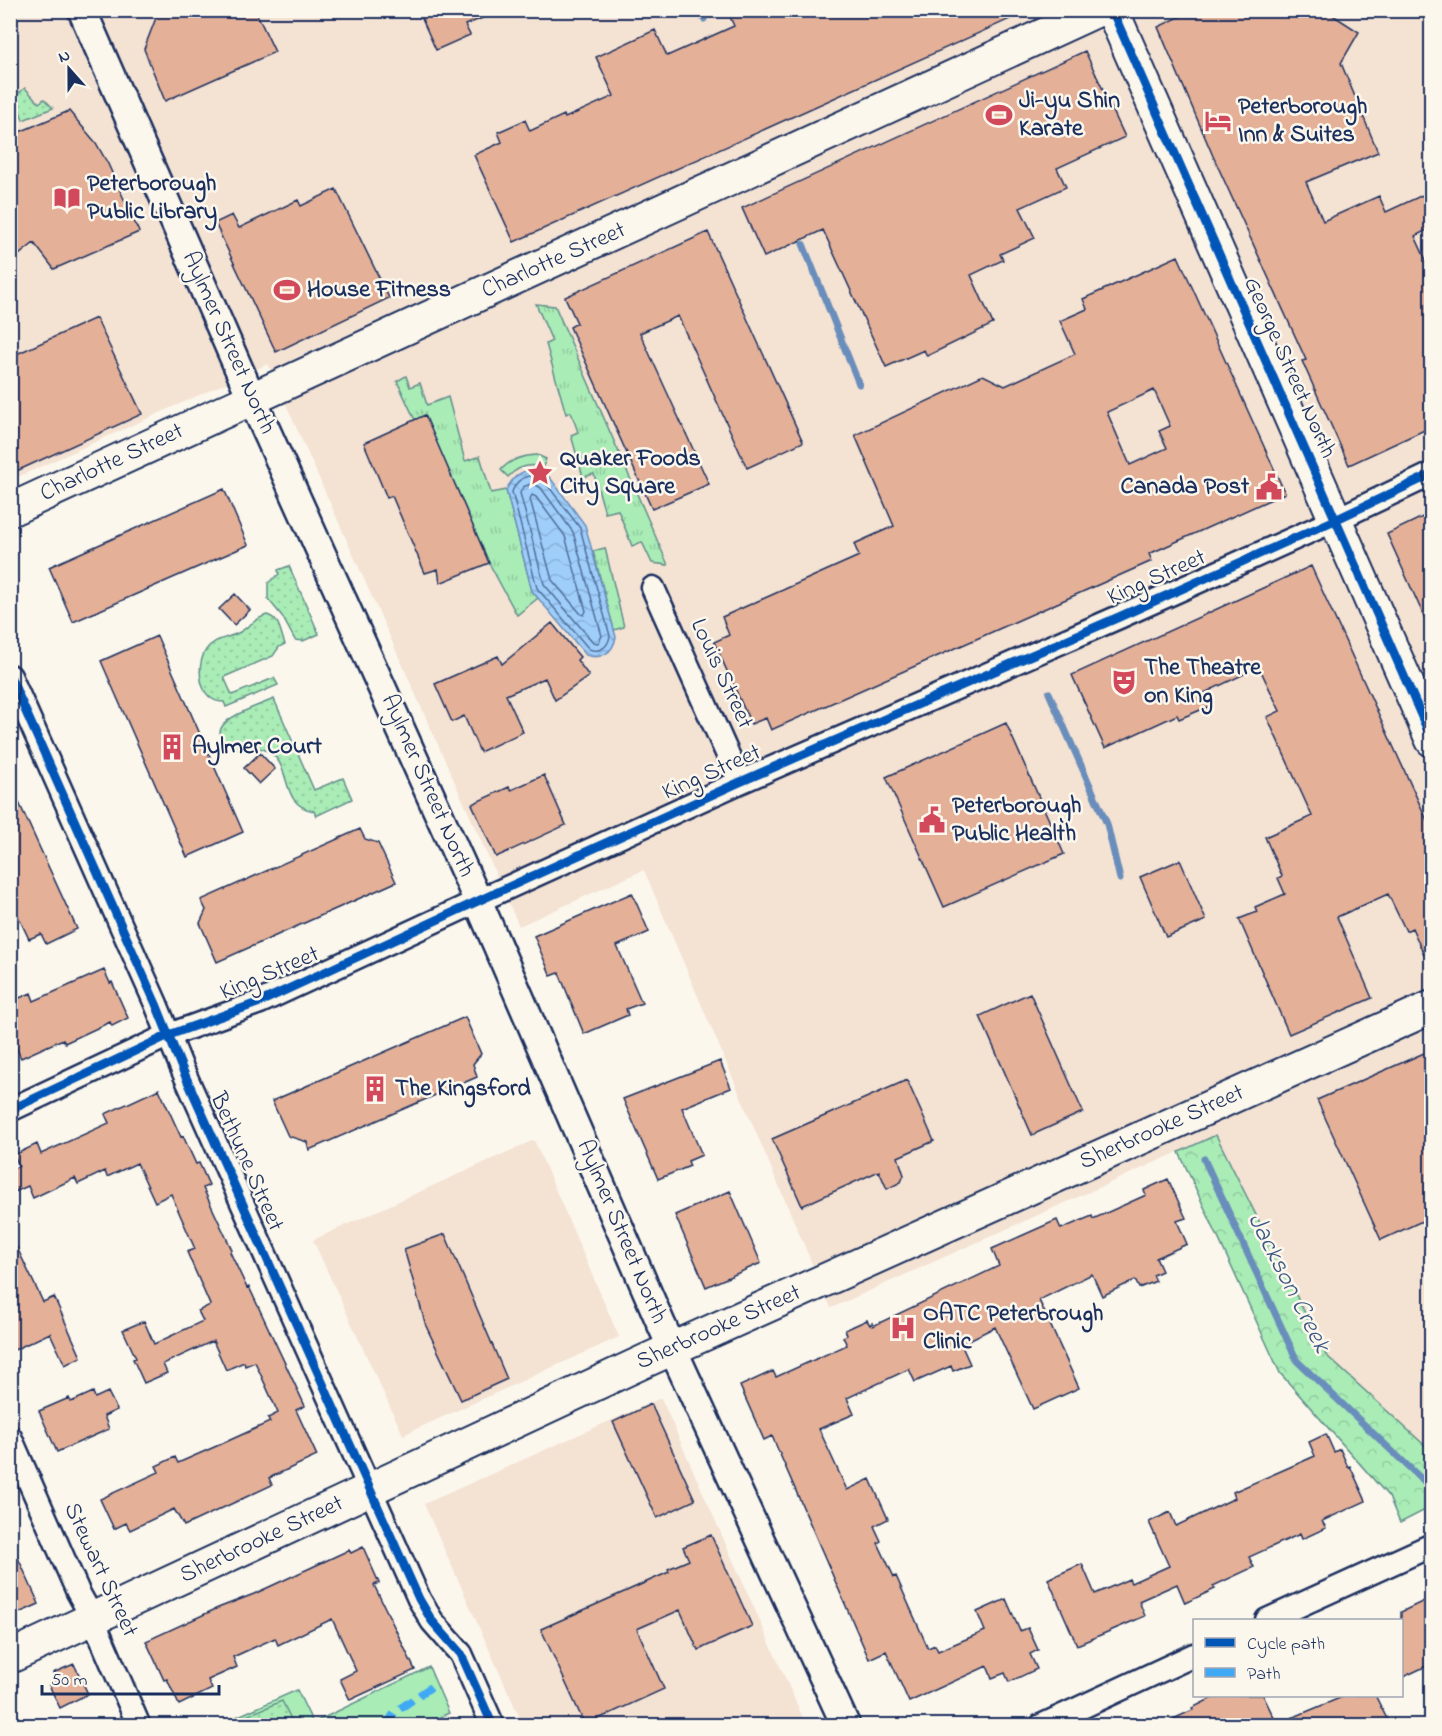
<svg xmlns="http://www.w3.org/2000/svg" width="1442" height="1736" font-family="'Indie Flower',sans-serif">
<defs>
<pattern id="grass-tufts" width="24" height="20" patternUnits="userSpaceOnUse" patternTransform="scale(1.5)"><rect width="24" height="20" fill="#a9ecb6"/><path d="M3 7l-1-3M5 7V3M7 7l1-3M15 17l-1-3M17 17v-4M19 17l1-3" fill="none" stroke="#91cb9f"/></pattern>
<pattern id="forest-crowns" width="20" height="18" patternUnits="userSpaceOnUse" patternTransform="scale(1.5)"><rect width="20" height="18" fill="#a9ecb6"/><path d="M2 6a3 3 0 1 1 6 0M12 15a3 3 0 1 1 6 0" fill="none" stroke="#91cb9f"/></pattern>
<pattern id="garden-dots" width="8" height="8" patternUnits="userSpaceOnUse" patternTransform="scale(1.5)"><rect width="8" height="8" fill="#a9ecb6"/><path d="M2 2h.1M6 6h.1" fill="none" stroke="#91cb9f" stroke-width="1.8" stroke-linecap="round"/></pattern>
<pattern id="water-waves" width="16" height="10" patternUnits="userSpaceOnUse" patternTransform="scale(1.5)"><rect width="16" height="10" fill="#9fcefb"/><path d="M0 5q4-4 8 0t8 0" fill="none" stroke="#88b1da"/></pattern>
</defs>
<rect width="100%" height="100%" fill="#fbf7ec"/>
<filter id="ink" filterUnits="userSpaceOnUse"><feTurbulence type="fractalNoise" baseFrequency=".0167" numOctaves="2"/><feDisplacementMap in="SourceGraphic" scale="12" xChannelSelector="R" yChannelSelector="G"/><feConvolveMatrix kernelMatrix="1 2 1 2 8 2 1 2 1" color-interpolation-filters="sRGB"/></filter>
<g filter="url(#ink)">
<path fill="#f4e2d3" d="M11,11h1420v1440l-105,-96 -110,-220 -385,173 -187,-438 -125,56 -251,-562 -257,116z
M534,1140l85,197 -216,98 -90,-195z
M661,1398l145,327h-283l-99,-221z"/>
<path fill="url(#grass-tufts)" stroke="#628e8a" stroke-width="1.5" d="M536,304l19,2 113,259 -16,-2 -10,-21 -10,4 -14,-36 -13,3 -11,-39 -11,3 -12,-42 7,-3 -7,-20 -5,2 -20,-70 6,-3z
M406,376l4,11 10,-4 7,22 21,-8 17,64 15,-5 11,37 15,-3 26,101 6,7 -21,17 -28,-52 -64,-147 -10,4 -18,-39z
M537,455l9,4 -3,8c-14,-4 -25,-1 -35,10l-7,-7c10,-11 21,-14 36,-15z
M605,548l19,79 -10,3 -21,-79z"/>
<path fill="url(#forest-crowns)" stroke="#628e8a" stroke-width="1.5" d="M1216,1135l110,220 105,96v56l-31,16 -11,-26 -109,-124 -101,-221z"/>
<path fill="#a9ecb6" stroke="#628e8a" stroke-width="1.5" d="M429,1667l20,46 -28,12 -205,1 81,-36 16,33z"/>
<path fill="url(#garden-dots)" stroke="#628e8a" stroke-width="1.5" d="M25,88l14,15 5,-4 9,9 -30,12 -8,-24z
M289,566l30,68 -16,7 -8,-1 -13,-24 -14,-17v-16l11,-9 -1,-4z
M267,615c14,4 13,18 18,29l-6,3 -6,9 -49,21 8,18 42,-17 4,7 -52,22 -2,-5c-25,1 -29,-36 -18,-52 9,-13 22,-11 34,-18 10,-6 16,-14 27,-17z
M274,699l40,91 29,-12 9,21 -36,17 -2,-5c-38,-6 -18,-50 -51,-62 -9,-3 -20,0 -29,0 -42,-25 23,-42 40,-50z
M282,1701l12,24h-69z"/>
<path fill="url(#water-waves)" stroke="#6a8ebc" stroke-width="1.5" d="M534,468l10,4 7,7 34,46 31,112c-3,16 -15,23 -30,18l-54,-64 -26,-101c7,-13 13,-18 28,-22z"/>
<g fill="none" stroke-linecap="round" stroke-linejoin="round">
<path stroke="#506f9d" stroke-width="1.5" d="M533,475l7,2 6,6 34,45 30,108c-2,12 -11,17 -21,13l-52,-61 -25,-96c4,-11 10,-15 21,-17z
M533,483l8,5 32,44 29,104 -4,7 -5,-1 -49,-58 -24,-91 3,-6z
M532,495l4,2 29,39 21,75 -2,4 -3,-1 -29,-34 -22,-81z"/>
<path stroke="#6a8ebc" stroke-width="7" d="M698,10l6,9
M803,244l56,140
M1049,693l58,131 13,55
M1204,1159l93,202 135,128"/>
</g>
<path fill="#e4b098" stroke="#1b2f5e" stroke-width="1.5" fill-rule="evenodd" d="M159,10h96l20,42 -110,49 -21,-52z
M418,10h80v2l-33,13 5,10 -34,15z
M727,10h303l-516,232 -40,-87 28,-13 -4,-10 27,-12 5,11 34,-16 1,3 49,-22 -18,-39 59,-27 12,26 67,-30z
M1194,10h131l34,22 -18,31 37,89 -72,30 17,39 56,-25 7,16 41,-19 4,11v24l-16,8 16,35v156l-82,38 -47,-104 4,-1 -93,-204 -55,-129z
M1085,51l40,86 -68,31 9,19 -46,21 15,30 -35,16 3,6 -32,15 22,49 -66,32 -3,-6 -38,17 -63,-137 -59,27 -22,-49z
M69,111l27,32 12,21 31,68 -85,37 -20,-26 -24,19v-126z
M336,189l53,109 -113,54 -61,-129 17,-8 7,13 59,-28 3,6z
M708,232l95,210 -56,26 -69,-152 -38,17 69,151 -57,25 -82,-182 7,-4 -12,-26z
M1178,256l107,237 -136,61 3,7 -381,169 -5,-12 -15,6 -37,-82 15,-7 -7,-18 137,-61 -5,-12 40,-18 -39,-91 128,-60 22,11 70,-32 -15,-33 27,-12 -4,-10zM1154,390l16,36 -11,5 8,17 -37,17 -23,-53z
M96,318l46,96 -132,60v-117z
M425,415l64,148 -49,20 -2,-14 -13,4 -33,-77 -5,2 -23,-55z
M224,489l24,56 -175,77 -24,-55z
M1431,513v119l-44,-98z
M1311,566l120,263v141l-19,-42 -6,3 -18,-37 -51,23 35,81 -83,36 -50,-115 18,-7 -2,-5 30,-13 -7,-16 4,-2 -17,-39 47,-21 -45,-99 13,-6 -21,-44 -55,26 6,13 -31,13 -2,-4 -72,33 -33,-73z
M235,594l15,16 -16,15 -15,-16z
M552,623l28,34 -3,3 12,16 -34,24 -10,-22 -39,17 17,37 -43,20 -16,-36 -12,6 -17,-38 63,-28 4,8z
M157,636l86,196 -56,25 -86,-196z
M1006,723l58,131 -120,53 -58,-130z
M260,753l15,16 -16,15 -15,-16z
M544,775l22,50 -70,32 -24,-53 37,-17 2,3z
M10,783l67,146 -31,15 -5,-10 -12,5 -19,-40z
M360,829l5,10 13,4 18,39 -179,80 -17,-39 6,-13 -5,-10z
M1180,860l26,60 -40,17 -26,-60z
M632,893l17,39 -32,14 25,57 -16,6 2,6 -44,19 -25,-61 -8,3 -17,-40z
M104,970l6,13 2,-1 16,36 -16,8 -2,-4 -45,21 -2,-4 -42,19 -11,-24v-32l21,-9 3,8z
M1030,993l53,119 -51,23 -52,-119z
M465,1017l16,37 -8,10 4,13 -168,73 -2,-8 -19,-6 -16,-35z
M1431,1050v167l-50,23 -64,-140z
M720,1061l11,27 -49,20 20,47 -14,6 2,5 -32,13 -35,-80z
M907,1080l27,61 -36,16 6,18 -3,7 -14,7 -8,-18 -77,35 -30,-67z
M159,1089l22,48 2,-1 13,28 3,-1 10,22 -6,3 29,62 -2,2 17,36 2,-1 56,119 -9,4 21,46 -48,22 3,7 -88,41 -10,-17 -44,21 -4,-7 -12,6 -14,-30 59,-27 -3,-6 19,-9 3,6 41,-18 51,-23 -2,-4 10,-5 -23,-51 -10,4 -1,-4 -18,8 -13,-29 -50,23 4,9 -23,10 -11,-24 3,-1 -13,-28 21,-9 10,23 49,-23 -5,-10 12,-6 -23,-53 8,-3 -24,-55 -16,8 -18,-39 -30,14 -2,-6 -27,13 -3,-6 -42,20 -5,-12 -18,8v-24l9,-4 -5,-11 23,-11 4,10 68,-31 -4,-9z
M1168,1179l18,39 -9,3 10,23 -31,14 6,13 -9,4 3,6 -17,7 -4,-8 -33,16 -10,-22 -53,26 40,88 -46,21 -38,-82 -34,17 9,20 -17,7 -2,-5 -36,16 -6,-13 -62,29 7,16 -35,15 28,61 23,-11 18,40 -14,7 7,15 -3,2 16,34 2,-1 32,72 7,-3 3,6 47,-20 -8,-19 29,-13 14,32 8,-3 10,22 -8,4 7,15 -28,13 -4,-9 -13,5 -5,-12 -78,36 -23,-51 -17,8 -97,-223 -8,4 -24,-54 33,-15 3,6 71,-32 -4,-8 4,-2 -2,-5 22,-10 3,5 2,-2 1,3 126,-60 -7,-17 65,-29 4,9 31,-13 1,3 53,-24 -2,-5z
M730,1191l31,72 -55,24 -31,-72z
M10,1233l33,69 11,-5 27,60 -16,8 -15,-32 -40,19z
M445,1234l62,145 -46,21 -35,-74 -22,-77z
M93,1392l2,6 13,-6 9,18 -13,6 5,13 -52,23 -18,-41 30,-13 2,4z
M651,1404l44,96 -38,18 -44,-96z
M1326,1434l8,18 6,-3 8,18 2,-1 16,35 -44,20 4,7 -24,11 -2,-5 -51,23 5,10 -41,19 2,3 -30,14 -8,-19 -38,17 6,15 -68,29 -29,-66 34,-15 13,30 34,-15 2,4 38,-17 -20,-44 21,-10 6,14 59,-28 -2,-6 82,-36 -6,-14z
M711,1535l41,91 -54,24 -18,-40 -43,19 27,60 -79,36 -44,-96 128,-57 -1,-3 21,-9 -6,-13z
M10,1540l29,64 -29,13z
M363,1547l16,36 -5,2 41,85 -65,30 -10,-21 16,-8 -24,-52 -54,26 -3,-7 -42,19 4,10 -29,13 4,9 -33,16 -12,-26 -3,1 -18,-39 72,-33 36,-14 95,-44 2,3z
M1426,1600l5,11v53l-30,14v-66z
M74,1664l14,30 -28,14 -11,-23 8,-4 -4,-8z
M1218,1695h45l14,29 70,-29h28l15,30h-230l33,-15 -1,-2z"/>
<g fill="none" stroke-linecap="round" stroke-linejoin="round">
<g stroke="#1b2f5e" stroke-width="27">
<path id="minor" d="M653,588l87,194
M10,676l146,328 25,62 238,533 13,22 29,33 32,72
M10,1110l159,-75 91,-33 218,-101 262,-119 379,-165 216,-97 97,-46
M10,1437l68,155 15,27 46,107
M1267,1620l165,-75
M1041,1726l153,-71"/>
</g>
<g stroke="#1b2f5e" stroke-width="32">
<path id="tertiary" d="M82,10l170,389 226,502 184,425 184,400"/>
</g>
<g stroke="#1b2f5e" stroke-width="36">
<path id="secondary" d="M1112,10l320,730
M10,510l1088,-500
M10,1657l635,-296 787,-354"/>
</g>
<use href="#minor" stroke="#fbf7ec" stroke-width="22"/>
<use href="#tertiary" stroke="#fbf7ec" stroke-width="27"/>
<use href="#secondary" stroke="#fbf7ec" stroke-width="32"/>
<path stroke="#3fa9f5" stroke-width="8" stroke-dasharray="15 8" stroke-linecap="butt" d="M386,1726l9,-14 36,-25"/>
<g stroke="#fbf7ec" stroke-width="13">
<path id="cycleway" d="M1112,10l320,730
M10,676l146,328 25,62 238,533 13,22 29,33 32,72
M10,1110l159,-75 91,-33 218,-101 262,-119 379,-165 216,-97 97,-46"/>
</g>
<use href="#cycleway" stroke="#0057b8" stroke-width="9"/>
</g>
</g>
<defs>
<g id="stadium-bare" transform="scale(2.07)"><path d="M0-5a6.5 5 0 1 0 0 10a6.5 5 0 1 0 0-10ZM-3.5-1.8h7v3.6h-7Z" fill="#d1495b" stroke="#fbf7ec" stroke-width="2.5" paint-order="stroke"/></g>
<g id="hotel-bare" transform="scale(2.07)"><path d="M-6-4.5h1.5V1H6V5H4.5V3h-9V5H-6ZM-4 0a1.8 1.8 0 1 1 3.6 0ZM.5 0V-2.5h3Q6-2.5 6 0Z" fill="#d1495b" stroke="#fbf7ec" stroke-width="2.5" paint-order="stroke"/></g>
<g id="library-bare" transform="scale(2.07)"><path d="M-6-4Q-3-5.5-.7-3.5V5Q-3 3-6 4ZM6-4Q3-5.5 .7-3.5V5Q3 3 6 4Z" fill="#d1495b" stroke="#fbf7ec" stroke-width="2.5" paint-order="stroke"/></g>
<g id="sight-bare" transform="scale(2.07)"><path d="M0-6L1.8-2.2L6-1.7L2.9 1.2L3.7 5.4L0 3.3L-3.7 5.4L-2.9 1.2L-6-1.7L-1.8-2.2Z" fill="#d1495b" stroke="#fbf7ec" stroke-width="2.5" paint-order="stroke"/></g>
<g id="civic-bare" transform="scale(2.07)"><path d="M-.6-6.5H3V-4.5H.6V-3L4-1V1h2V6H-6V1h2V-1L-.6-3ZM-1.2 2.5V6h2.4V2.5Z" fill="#d1495b" stroke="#fbf7ec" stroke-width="2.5" paint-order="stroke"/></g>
<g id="theatre-bare" transform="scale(2.07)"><path d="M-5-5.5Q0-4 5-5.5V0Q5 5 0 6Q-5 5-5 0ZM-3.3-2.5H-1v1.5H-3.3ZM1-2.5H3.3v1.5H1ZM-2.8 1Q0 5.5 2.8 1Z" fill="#d1495b" stroke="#fbf7ec" stroke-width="2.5" paint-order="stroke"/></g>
<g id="building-bare" transform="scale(2.07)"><path d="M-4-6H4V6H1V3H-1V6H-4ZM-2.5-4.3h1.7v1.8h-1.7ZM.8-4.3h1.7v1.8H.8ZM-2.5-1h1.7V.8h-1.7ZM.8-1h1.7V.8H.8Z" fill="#d1495b" stroke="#fbf7ec" stroke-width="2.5" paint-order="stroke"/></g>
<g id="hospital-bare" transform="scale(2.07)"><path d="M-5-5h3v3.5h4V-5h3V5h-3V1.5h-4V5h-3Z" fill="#d1495b" stroke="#fbf7ec" stroke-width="2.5" paint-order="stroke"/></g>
</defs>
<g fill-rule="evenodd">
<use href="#stadium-bare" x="999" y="115"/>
<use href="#hotel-bare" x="1218" y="121"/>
<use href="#library-bare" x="67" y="198"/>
<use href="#stadium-bare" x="287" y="290"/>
<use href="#sight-bare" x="540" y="473"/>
<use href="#civic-bare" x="1269" y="487"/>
<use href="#theatre-bare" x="1124" y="682"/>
<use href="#building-bare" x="172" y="747"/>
<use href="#civic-bare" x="932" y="820"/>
<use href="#building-bare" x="375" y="1089"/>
<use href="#hospital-bare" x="903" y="1328"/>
</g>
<g text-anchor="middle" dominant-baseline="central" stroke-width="5" stroke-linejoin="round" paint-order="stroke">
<g font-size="24" font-weight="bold" fill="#1b2f5e" stroke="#fbf7ec" text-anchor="start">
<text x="1019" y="101">Ji-yu Shin<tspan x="1019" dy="28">Karate</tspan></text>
<text x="1238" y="107">Peterborough<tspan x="1238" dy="28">Inn &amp; Suites</tspan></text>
<text x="87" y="184">Peterborough<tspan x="87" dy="28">Public Library</tspan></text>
<text x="307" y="290">House Fitness</text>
<text x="560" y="459">Quaker Foods<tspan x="560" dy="28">City Square</tspan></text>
<text x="1249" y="487" text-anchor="end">Canada Post</text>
<text x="1144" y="668">The Theatre<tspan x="1144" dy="28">on King</tspan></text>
<text x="192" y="747">Aylmer Court</text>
<text x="952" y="806">Peterborough<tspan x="952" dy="28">Public Health</tspan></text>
<text x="395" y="1089">The Kingsford</text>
<text x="923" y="1314">OATC Peterbrough<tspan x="923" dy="28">Clinic</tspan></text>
</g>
<g font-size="24" fill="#1b2f5e" stroke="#fbf7ec">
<text transform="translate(554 261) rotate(-24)">Charlotte Street</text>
<text transform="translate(228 343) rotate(66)">Aylmer Street North</text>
<text transform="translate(1289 368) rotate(66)">George Street North</text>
<text transform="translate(112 463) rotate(-25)">Charlotte Street</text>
<text transform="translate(1157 578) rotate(-24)">King Street</text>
<text transform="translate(721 674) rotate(65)">Louis Street</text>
<text transform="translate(712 773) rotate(-24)">King Street</text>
<text transform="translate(427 786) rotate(66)">Aylmer Street North</text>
<text transform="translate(270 974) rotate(-23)">King Street</text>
<text transform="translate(1162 1128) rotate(-24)">Sherbrooke Street</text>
<text transform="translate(246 1162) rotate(66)">Bethune Street</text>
<text transform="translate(621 1232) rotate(67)">Aylmer Street North</text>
<text transform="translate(719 1328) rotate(-24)">Sherbrooke Street</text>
<text transform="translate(262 1540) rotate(-25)">Sherbrooke Street</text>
<text transform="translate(100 1570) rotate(65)">Stewart Street</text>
</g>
<g font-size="26" font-style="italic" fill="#3c5785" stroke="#fbf7ec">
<text transform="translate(1288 1283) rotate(63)">Jackson Creek</text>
</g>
</g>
<rect width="1442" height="1736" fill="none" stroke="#fbf7ec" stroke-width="36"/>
<rect x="18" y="18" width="1406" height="1700" fill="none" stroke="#1b2f5e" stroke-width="2" filter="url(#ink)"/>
<rect x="1193" y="1619" width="210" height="78" fill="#fbf7ec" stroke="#a1a7b3" stroke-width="1.5"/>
<rect x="1205" y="1638" width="30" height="9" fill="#0057b8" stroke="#a1a7b3" stroke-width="1.5"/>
<text x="1247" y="1649" font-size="18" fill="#1b2f5e">Cycle path</text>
<rect x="1205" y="1668" width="30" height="9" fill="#3fa9f5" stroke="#a1a7b3" stroke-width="1.5"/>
<text x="1247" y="1679" font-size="18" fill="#1b2f5e">Path</text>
<g transform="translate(69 69) rotate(339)" stroke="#fbf7ec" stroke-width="4.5" paint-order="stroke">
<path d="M0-4.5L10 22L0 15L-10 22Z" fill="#1b2f5e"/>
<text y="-9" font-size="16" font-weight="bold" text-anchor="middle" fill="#1b2f5e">N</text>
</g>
<path d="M42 1685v9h177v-9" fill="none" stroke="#1b2f5e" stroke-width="3"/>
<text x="51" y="1685" font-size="18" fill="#1b2f5e" stroke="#fbf7ec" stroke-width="4.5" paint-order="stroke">50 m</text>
</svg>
